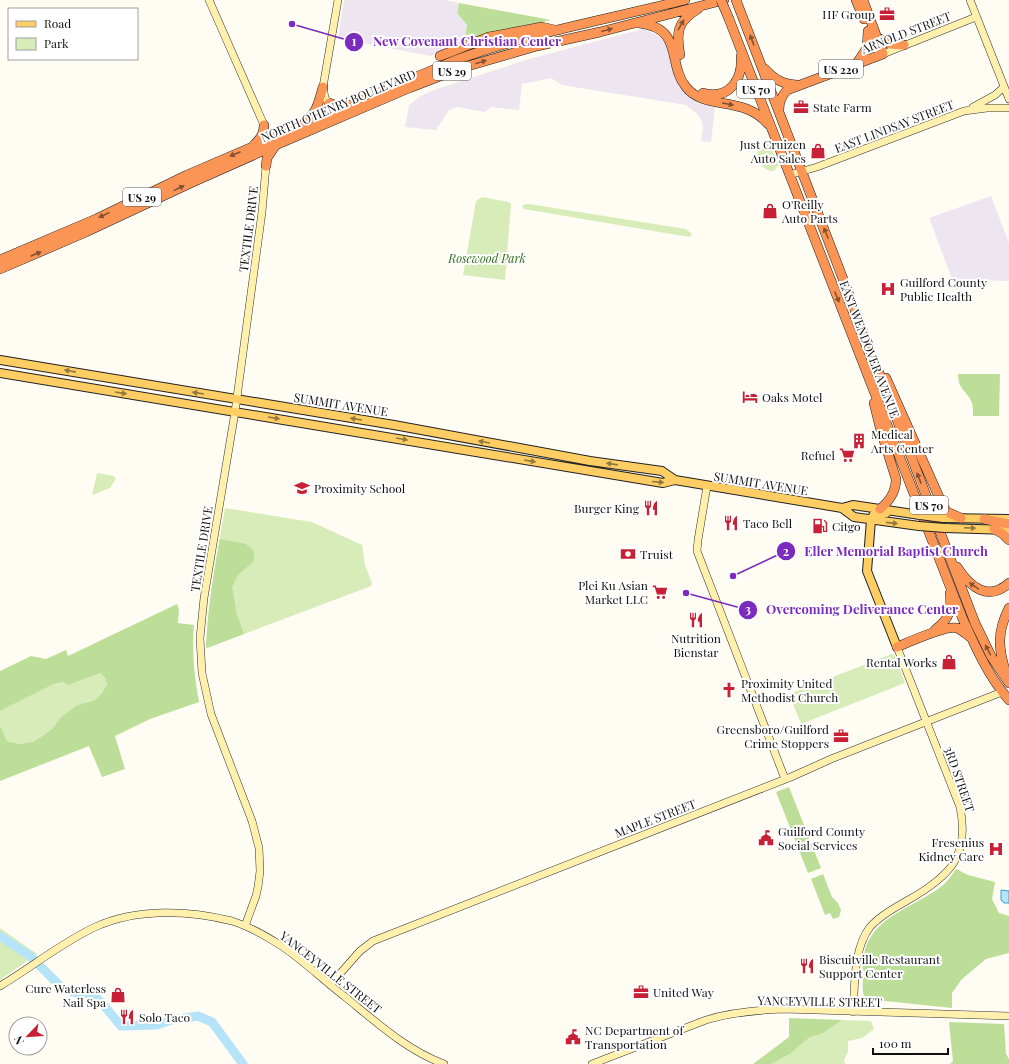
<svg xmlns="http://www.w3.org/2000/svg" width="1009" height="1064" font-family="'Playfair Display',serif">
<rect width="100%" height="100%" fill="#fffcf3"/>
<path fill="#ede5ef" d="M344,0h100l15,3 -2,10 10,12 -3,18 -34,13 -92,-18z
M643,29l12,5 6,4 5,6 13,43 19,16 17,4 -4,35 -10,-1 2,-13 -1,-6 -3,-6 -13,-11 -124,-20 -11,-7 -29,6 -3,26 -28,-3 -6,5 -28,-5 -8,3 -13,20 -31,-3 4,-22 12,-9 10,-5 98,-32z
M991,196l18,47v38l-57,-2 -23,-61z"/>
<path fill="#d8ecba" d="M769,143l9,20v3l-4,5c-8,1 -13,-6 -18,-12l4,-12z
M482,197l27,5 2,2 -6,76 -42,-5 13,-74z
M525,204h4l157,25 6,5 -3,3 -165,-28 -2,-3z
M97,473l17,3 2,3 -6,9 -18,7z
M225,508l87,14 50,23 3,20 7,18 -1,3 -164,62 -1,-2c2,-47 11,-92 19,-138z
M892,654l3,2 10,27 -104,41 -12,-30z
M101,673l4,5 2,6 -5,9 -6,6 -8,2 -28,17 -8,11 -17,12 -15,3 -13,-3 -7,-16v-14l54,-27 9,-2 5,3z
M0,928l37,26 -37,26z
M842,1020l29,1 3,8 -12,9 -14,3v11l-4,8 1,4h-74l19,-10 20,-17 12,-3z"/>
<path fill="#bdde98" d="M459,3l92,17 -68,16 -19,7 3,-18 -10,-12z
M958,374h42l-1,42h-26c0,-4 0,-9 -1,-13 -5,-13 -14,-13 -14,-29z
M220,539l26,5 8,7v10l-16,14 -6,12 5,28 7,19 -37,14 -1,-2c2,-36 7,-71 14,-107z
M177,604l2,5 -1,14 16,2c-2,28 0,49 5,77l-49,17 -35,17 10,33 -23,8 -13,-31 -89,35v-56l7,16 13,3 15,-3 17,-12 8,-11 16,-12 20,-7 6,-6 5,-9 -2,-6 -4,-5 -33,12 -5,-3 -9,2 -54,27v-40l31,-15 15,3 20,-9 2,6z
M789,787l32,81 -13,5 -32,-81z
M956,869l12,6 27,7 -3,17 7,14 10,3v37l-23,6 -24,20 -10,14v15l-86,-9c-5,-7 -3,-15 -3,-23 -4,-55 38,-62 75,-87 7,-5 13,-12 18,-20z
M823,874l9,23 6,6 3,7 -2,7 -6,2 -3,-6 -5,2 -14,-36z
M789,1018l53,2 -20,14 -12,3 -20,17 -19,10h-18l36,-27z
M949,1022l55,2 2,30 3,5v5h-59l3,-3z"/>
<path fill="#b5e4f9" stroke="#38a1d4" d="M1001,890l8,1v12h-5l-3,-3z"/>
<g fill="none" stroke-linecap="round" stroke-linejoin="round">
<path stroke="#b5e4f9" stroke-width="9" d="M0,936l30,20 31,31 11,5 20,2 9,8 20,24 36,-1 14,-5 27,-4 14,6 31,42"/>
<g stroke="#323232" stroke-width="8">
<path id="secondary" d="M209,0l55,125
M970,0l39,99
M883,54l93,-37
M329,103l-4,-5 -2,-11 15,-87
M973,107l22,-12 9,-8
M789,175l28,-8 147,-56 23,-3h22
M707,486l-9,54 -1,11 88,228
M245,926l11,-30 2,-9 2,-16 -1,-23 -7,-27 -41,-107 -9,-41 -2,-35 4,-40 31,-186 27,-200 4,-46
M330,985l30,-34 13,-10 418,-164 40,-18 171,-67
M0,986c32,-19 61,-43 95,-59 42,-19 93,-17 137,-6 16,5 34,15 48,24 23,15 43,35 64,51 31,25 62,54 100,68
M853,1012c2,-26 0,-63 17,-85 11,-12 26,-20 40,-28 40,-23 60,-43 50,-92l-63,-160
M592,1064l114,-44c26,-8 51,-10 78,-11l225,7"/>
</g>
<g stroke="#212121" stroke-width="10">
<path id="primary" d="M0,360l394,65 196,36 72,10 13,9 167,28 11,-3 67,10
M0,373l663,110 12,-3
M842,508l12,9 65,9
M886,513l-12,1 -3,6 -4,51 30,76
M943,518l66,1
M945,528l64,2"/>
</g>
<g stroke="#212121" stroke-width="10">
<path id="highway" d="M736,0l239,623 16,33 18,27
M856,0l8,19
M729,19l233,598c13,29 26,59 47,83
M639,23c45,5 28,41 47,64 19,24 58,8 82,37
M876,37l14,7 14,1
M680,55c-4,-22 -3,-34 18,-46
M440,56l49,-19 53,-10 13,3
M857,63l10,-15 1,-17
M765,69c10,11 18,15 32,16
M703,93c26,7 40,-13 38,-37
M329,103l8,3 9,-1
M779,110c0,-8 2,-13 8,-20l96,-36 -20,-54
M305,122c12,-9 14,-21 18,-35
M254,145c6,-6 10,-11 10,-20
M266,166l1,-8 8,-12
M0,260l96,-41 91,-44 269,-115c74,-27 152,-41 229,-60
M0,269l86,-37 107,-50 83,-37 133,-57 52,-20 76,-22 63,-14 124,-32
M886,378l57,128 4,6 14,6
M874,403l7,28 15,48c0,12 -7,23 -16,30
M984,519l25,5
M994,529l9,5 6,6
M957,567c13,20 31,35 52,16
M935,630c14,-11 17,-19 15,-37
M897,647c12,-5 50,-22 60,-19 5,2 9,6 13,9
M1006,673c-8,-25 -9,-41 3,-65"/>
</g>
<use href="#secondary" stroke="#fff0ae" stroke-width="7"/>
<use href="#primary" stroke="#fece64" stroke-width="8"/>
<use href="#highway" stroke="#fb9556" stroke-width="9"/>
<g stroke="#212121" stroke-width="10" stroke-linecap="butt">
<path id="primary-bridge" d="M920,515l23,3
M919,526l26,2"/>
</g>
<g stroke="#212121" stroke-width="10" stroke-linecap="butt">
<path id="highway-bridge" d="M721,0l8,19"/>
</g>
<use href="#primary-bridge" stroke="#fece64" stroke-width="8"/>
<use href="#highway-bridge" stroke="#fb9556" stroke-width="9"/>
</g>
<defs><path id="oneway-solid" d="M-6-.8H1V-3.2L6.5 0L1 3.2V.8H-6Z"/></defs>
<g fill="#865233">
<use href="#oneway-solid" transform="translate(681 25) rotate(-60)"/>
<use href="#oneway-solid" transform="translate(607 30) rotate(-15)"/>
<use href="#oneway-solid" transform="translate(752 40) rotate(-111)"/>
<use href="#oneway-solid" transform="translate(481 62) rotate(-17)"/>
<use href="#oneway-solid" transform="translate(728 104) rotate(11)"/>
<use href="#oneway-solid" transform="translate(235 154) rotate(157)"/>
<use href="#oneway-solid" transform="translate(179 188) rotate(-26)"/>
<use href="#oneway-solid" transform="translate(104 215) rotate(154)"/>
<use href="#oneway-solid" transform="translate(826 233) rotate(-112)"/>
<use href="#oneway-solid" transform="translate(36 254) rotate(-23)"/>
<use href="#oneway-solid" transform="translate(837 297) rotate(68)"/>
<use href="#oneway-solid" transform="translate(919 478) rotate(-111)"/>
<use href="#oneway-solid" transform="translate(974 586) rotate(-145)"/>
<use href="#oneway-solid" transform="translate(988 650) rotate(-117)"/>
</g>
<g fill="#93783e">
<use href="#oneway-solid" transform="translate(70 371) rotate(-169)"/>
<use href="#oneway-solid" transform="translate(121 393) rotate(9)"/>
<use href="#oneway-solid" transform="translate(198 393) rotate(-171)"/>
<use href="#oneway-solid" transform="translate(274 418) rotate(9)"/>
<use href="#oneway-solid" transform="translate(356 419) rotate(-171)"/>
<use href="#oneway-solid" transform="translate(402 439) rotate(10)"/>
<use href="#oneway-solid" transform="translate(484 442) rotate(-170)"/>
<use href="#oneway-solid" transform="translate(530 461) rotate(9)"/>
<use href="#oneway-solid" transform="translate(612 464) rotate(-172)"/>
<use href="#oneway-solid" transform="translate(658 482) rotate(5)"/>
<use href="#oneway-solid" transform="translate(892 523) rotate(6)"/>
<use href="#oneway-solid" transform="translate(970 528) rotate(2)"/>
</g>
<defs>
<g id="office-bare" transform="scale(1.2)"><path d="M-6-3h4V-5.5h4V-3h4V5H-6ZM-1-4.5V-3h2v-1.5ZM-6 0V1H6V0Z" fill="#c82034" stroke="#fff" stroke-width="2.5" paint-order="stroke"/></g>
<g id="shop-bare" transform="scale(1.2)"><path d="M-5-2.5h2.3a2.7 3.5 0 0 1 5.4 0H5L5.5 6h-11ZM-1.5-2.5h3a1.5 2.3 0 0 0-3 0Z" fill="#c82034" stroke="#fff" stroke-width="2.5" paint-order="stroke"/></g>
<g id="hospital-bare" transform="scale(1.2)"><path d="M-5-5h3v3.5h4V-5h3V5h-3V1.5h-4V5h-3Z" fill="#c82034" stroke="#fff" stroke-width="2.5" paint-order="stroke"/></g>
<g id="hotel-bare" transform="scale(1.2)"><path d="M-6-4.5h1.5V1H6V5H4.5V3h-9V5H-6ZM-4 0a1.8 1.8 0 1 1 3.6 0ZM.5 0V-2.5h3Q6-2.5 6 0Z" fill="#c82034" stroke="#fff" stroke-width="2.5" paint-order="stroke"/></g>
<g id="building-bare" transform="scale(1.2)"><path d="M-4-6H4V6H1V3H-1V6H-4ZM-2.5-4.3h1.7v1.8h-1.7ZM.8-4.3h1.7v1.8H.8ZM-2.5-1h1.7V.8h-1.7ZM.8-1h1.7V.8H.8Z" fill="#c82034" stroke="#fff" stroke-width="2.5" paint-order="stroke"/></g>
<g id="supermarket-bare" transform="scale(1.2)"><path d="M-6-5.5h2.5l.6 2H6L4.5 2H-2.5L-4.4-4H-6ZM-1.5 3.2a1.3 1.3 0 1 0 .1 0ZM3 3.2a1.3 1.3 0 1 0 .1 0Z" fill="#c82034" stroke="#fff" stroke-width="2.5" paint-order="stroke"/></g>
<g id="school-bare" transform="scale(1.2)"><path d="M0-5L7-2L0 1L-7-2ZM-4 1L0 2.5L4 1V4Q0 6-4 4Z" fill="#c82034" stroke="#fff" stroke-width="2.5" paint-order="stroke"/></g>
<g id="restaurant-bare" transform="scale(1.2)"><path d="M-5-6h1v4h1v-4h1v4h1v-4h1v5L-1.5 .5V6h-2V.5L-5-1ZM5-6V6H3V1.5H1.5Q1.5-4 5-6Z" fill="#c82034" stroke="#fff" stroke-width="2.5" paint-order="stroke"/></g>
<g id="fuel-bare" transform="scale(1.2)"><path d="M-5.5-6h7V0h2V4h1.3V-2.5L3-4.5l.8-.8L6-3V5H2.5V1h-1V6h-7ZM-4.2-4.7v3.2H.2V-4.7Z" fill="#c82034" stroke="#fff" stroke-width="2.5" paint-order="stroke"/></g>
<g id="bank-bare" transform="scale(1.2)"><path d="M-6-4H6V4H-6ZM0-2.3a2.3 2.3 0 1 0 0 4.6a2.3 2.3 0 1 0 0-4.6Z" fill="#c82034" stroke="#fff" stroke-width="2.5" paint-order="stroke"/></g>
<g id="church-bare" transform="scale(1.2)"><path d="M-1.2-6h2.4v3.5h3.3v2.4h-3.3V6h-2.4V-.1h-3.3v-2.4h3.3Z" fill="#c82034" stroke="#fff" stroke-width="2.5" paint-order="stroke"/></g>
<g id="civic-bare" transform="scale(1.2)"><path d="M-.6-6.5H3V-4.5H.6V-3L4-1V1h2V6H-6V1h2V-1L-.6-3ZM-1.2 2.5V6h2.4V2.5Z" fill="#c82034" stroke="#fff" stroke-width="2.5" paint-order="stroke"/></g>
</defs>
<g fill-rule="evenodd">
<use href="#office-bare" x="887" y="14"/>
<use href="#office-bare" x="801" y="107"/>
<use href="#shop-bare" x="818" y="151"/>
<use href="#shop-bare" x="770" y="211"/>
<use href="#hospital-bare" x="888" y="289"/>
<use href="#hotel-bare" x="750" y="397"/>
<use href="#building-bare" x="859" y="441"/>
<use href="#supermarket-bare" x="847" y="455"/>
<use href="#school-bare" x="302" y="488"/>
<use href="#restaurant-bare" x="651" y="508"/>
<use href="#restaurant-bare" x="731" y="523"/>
<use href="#fuel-bare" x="820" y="526"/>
<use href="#bank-bare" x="628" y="554"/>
<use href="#supermarket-bare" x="660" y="592"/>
<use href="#restaurant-bare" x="696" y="620"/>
<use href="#shop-bare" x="949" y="662"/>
<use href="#church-bare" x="729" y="690"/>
<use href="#office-bare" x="841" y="736"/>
<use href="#civic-bare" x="766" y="838"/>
<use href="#hospital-bare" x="996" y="849"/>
<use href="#restaurant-bare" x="807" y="966"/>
<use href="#office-bare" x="641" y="992"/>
<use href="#shop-bare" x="118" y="995"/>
<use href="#restaurant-bare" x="127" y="1017"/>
<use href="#civic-bare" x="573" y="1037"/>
</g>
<g text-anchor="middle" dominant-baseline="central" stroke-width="4" stroke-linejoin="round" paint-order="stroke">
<g fill="#fff" stroke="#585858" stroke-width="1">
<rect x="819" y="60" width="44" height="18" rx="3"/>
<rect x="433" y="62" width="38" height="18" rx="3"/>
<rect x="737" y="80" width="38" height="18" rx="3"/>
<rect x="123" y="188" width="38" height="18" rx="3"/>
<rect x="910" y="496" width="38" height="18" rx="3"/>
</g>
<g font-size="11" font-weight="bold" fill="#101010">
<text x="841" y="69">US 220</text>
<text x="452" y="71">US 29</text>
<text x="756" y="89">US 70</text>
<text x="142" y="197">US 29</text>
<text x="929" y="505">US 70</text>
</g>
<g font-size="12" fill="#101010" stroke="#fff" text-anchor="start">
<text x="875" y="14" text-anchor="end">HF Group</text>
<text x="813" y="107">State Farm</text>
<text x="806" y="144" text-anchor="end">Just Cruizen<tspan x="806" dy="14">Auto Sales</tspan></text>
<text x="782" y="204">O'Reilly<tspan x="782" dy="14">Auto Parts</tspan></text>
<text x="900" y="282">Guilford County<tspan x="900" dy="14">Public Health</tspan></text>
<text x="762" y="397">Oaks Motel</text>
<text x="871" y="434">Medical<tspan x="871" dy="14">Arts Center</tspan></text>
<text x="835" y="455" text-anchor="end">Refuel</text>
<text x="314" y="488">Proximity School</text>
<text x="639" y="508" text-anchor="end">Burger King</text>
<text x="743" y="523">Taco Bell</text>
<text x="832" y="526">Citgo</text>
<text x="640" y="554">Truist</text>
<text x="648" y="585" text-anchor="end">Plei Ku Asian<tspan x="648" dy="14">Market LLC</tspan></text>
<text x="696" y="638" text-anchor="middle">Nutrition<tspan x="696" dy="14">Bienstar</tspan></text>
<text x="937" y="662" text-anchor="end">Rental Works</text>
<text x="741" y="683">Proximity United<tspan x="741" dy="14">Methodist Church</tspan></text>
<text x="829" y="729" text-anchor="end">Greensboro/Guilford<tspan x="829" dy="14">Crime Stoppers</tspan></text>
<text x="778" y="831">Guilford County<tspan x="778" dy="14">Social Services</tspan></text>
<text x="984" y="842" text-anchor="end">Fresenius<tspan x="984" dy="14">Kidney Care</tspan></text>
<text x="819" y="959">Biscuitville Restaurant<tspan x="819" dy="14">Support Center</tspan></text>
<text x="106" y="988" text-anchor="end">Cure Waterless<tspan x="106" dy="14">Nail Spa</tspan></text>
<text x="653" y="992">United Way</text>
<text x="139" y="1017">Solo Taco</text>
<text x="585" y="1030">NC Department of<tspan x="585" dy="14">Transportation</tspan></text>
</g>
<g font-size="12" fill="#101010" stroke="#fff">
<text transform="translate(906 32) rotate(-21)">ARNOLD STREET</text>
<text transform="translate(338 105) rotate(-23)">NORTH O'HENRY BOULEVARD</text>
<text transform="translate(894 126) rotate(-21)">EAST LINDSAY STREET</text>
<text transform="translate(248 229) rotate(-83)">TEXTILE DRIVE</text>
<text transform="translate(870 349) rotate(69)">EAST WENDOVER AVENUE</text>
<text transform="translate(341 404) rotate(9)">SUMMIT AVENUE</text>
<text transform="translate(761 483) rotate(9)">SUMMIT AVENUE</text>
<text transform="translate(201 549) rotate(-81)">TEXTILE DRIVE</text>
<text transform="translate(960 779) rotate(71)">3RD STREET</text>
<text transform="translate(655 818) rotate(-21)">MAPLE STREET</text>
<text transform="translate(331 972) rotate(38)">YANCEYVILLE STREET</text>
<text transform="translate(820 1001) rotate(1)">YANCEYVILLE STREET</text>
</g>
<g font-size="12" font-style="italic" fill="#326c1c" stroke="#fff">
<text x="487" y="258">Rosewood Park</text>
</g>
</g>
<path fill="none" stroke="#7b2cbf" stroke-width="1.5" d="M292 24L354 42M733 576L786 551M686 593L748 610"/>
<g fill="#7b2cbf" stroke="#fff" stroke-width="1.5">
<circle cx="292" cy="24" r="4"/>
<circle cx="733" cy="576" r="4"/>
<circle cx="686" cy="593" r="4"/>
<circle cx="354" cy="42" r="10"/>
<circle cx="786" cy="551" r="10"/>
<circle cx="748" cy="610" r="10"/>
</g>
<g font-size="12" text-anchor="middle" font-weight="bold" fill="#fff">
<text x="354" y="46">1</text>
<text x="786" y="556">2</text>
<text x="748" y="614">3</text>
</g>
<g font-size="13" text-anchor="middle" font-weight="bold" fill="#7b2cbf" stroke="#fff" stroke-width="4" stroke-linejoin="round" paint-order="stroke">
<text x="467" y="46">New Covenant Christian Center</text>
<text x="896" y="556">Eller Memorial Baptist Church</text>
<text x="862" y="614">Overcoming Deliverance Center</text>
</g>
<rect x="8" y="8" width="130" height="52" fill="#ffffff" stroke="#9f9f9f"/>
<rect x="16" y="21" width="20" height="6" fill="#fece64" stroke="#9f9f9f"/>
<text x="44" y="28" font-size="12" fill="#101010">Road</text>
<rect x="16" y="38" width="20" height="12" fill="#d8ecba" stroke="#9f9f9f"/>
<text x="44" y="48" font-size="12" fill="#101010">Park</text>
<g transform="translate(28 1036) rotate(245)"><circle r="19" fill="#ffffff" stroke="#9f9f9f"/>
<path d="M0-3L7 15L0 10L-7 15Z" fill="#c82034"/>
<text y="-6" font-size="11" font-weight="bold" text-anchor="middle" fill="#101010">N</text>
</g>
<path d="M873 1048v6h75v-6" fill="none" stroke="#101010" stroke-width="2"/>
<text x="879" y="1048" font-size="12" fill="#101010" stroke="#ffffff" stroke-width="3" paint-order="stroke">100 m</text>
</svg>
